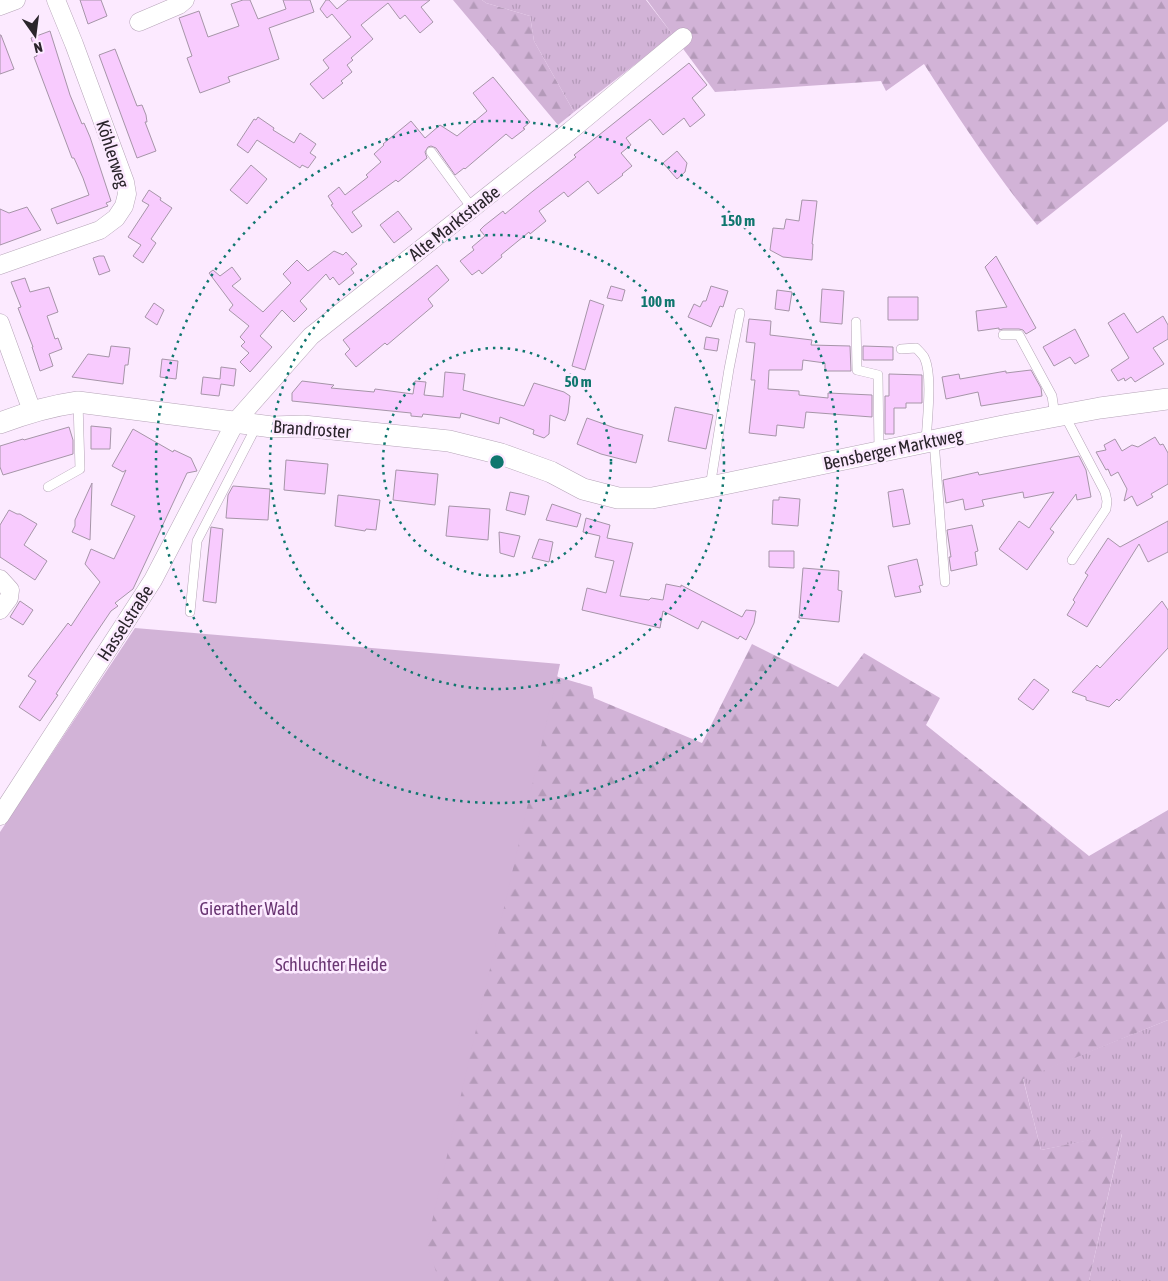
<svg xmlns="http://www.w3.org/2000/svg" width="1168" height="1281" font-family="'Asap Condensed',sans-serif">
<defs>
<pattern id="grass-tufts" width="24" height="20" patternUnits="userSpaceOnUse" patternTransform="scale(1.25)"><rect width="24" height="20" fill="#d2b3d7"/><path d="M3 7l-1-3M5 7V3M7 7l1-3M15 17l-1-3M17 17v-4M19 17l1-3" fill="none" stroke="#b49ab9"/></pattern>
<pattern id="forest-firs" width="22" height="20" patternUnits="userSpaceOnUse" patternTransform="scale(1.25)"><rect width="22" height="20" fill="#d2b3d7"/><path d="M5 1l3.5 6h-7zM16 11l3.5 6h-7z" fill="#b49ab9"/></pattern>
</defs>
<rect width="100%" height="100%" fill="#fceaff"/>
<path fill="url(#grass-tufts)" d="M482,0h164l27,35 -99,77 -40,-71 -4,-25 -44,-13z
M1168,1020v261h-79l33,-147 -81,16 -18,-72z"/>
<path fill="url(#forest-firs)" d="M453,0h29l4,3 44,13 4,25 40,71 -16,13z
M647,0h521v121l-131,104c-42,-51 -77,-105 -113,-161l-38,27 -5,-10 -166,11z
M752,644l86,43 26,-34 76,45 -14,27 163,131 79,-46v210l-145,59 18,71 81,-17 -33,148h-1089l547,-617 11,13 34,10 2,11 108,45z"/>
<path fill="#d2b3d7" d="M135,628l425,36 -133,579 12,38h-439v-449z"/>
<path fill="#f8cbfe" stroke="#a695a8" d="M80,0h21l6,16 -19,8z
M243,0h7l8,19 28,-10 -3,-9h27l4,12 -45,16 10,31 -51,18 2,5 -30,11 -13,-35 5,-2 -13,-38 20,-7 9,26 31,-11 -8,-22z
M326,0h3l8,9 11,-9h82l-9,7 12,15 -13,11 -15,-18 -5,4 -12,-16 -27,22 12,14 -22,19 2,2 -6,5 5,7 -11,9 2,2 -20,16 -13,-15 19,-16 -6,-8 28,-23 -19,-23 -5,4 -7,-9z
M50,31l20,64 12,29 2,-1 6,14 21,64 -5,2 2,3 -51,18 -6,-15 38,-14 -6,-17 -9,-20h-2l-38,-101 3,-1 -6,-18z
M0,35h1l13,34 -14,5z
M115,49l22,57 5,-1 4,10 1,7h-2l11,29 -19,7 -38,-103z
M689,63l18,22 -15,13 13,17 -15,12 -6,-9 -21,17 -13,-16 -24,19 5,7 -10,8 11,13 -10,8 1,1 -25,19 -10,-13 -20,16 -4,-5 -25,19 7,10 -16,13 -1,-2 -28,23 1,2 -20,17 -3,-4 -7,5 -12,-14 14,-11 -2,-3 13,-11 -5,-6 4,-4 19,-15 2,3 28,-23 43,-34 -2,-2z
M493,77l37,45 -7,6 2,1 -13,10 -6,-5 -41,35 -1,-1 -9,7 -19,-27 -5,-2 -3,1 -3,5 2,6 -29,24 -2,-2 -44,32 10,14 -10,7 -21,-28 2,-1 -5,-8 11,-9 6,8 23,-18 -2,-2 15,-13 -7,-8 10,-9 -1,-1 28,-23 14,17 15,-13 17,11 30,-25 -14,-18z
M258,117l16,11 -1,2 21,13 6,-10 16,11 -6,9 6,4 -8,11 -6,-3 -2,3 -43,-28 -9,13 -11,-8 17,-26 2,1z
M677,151l10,12 -2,9 -8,7 -14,-16z
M251,165l16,14 -20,25 -17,-14z
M149,190l12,8 -1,2 12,8 -21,31 5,4 -13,20 -10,-7 8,-11 -13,-8 21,-32 -7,-4z
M802,200l15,1 -5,43h1l-1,16 -29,-3 -13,-7 3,-22 11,1 2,-10 13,2z
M27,207l14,23 -41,15v-36l9,4z
M398,211l14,18 -18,14 -14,-18z
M334,251l9,4 3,-3 11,12 -6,5 3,4 -15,12 -6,-8 -3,3 -4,-6 -26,27 7,8 -13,13 -12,-12 -22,26 12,11 -22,25 -10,-10 9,-9 -8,-7 4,-4 -5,-5 9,-11 -20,-16 4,-5 -24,-32 4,-3 7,6 12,-9 9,12 -9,7 31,26 28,-29 -8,-9 14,-14 11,11z
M99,256h5l6,15 -11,4 -6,-17z
M996,256l40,72 -10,6 -3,-4 -4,-1h-16l-4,1v-2l-21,3 -2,-20 31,-4 -22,-40z
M437,265l12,15 -21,19 5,7 -46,39 -2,-2 -29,24 -11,-13 5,-5 -7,-9z
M25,278l5,14 19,-5 9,25 -11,4 8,23 3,-1 4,11 -13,5 4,12 -13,5 -8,-24h1l-15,-39 3,-1 -10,-25z
M611,286l14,4 -3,11 -15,-3z
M711,286l17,5 -5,16 -3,-1 -9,21 -23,-10 6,-13 6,3 3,-6h3z
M822,289l22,2 -2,33 -22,-2z
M777,290l15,2 -3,19 -14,-2z
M888,297h30v23h-30z
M590,300l14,5 -19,65 -13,-4z
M154,303l10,7 -7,15 -12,-8z
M1124,313l13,20 26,-17 5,9v14l-15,9 11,16 -29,18 -4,-5 -6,4 -1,-3 -6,3 -7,-11 18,-12 -21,-35z
M749,319l22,2 -1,14 42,5 -1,5 39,1 1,25h-26v-8l-22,-3 -1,10h-33l-1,19 31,2v4l29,3v-5l44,2v22l-66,-5 -2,16 -27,-3 -1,11 -27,-3 6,-53h-4l4,-37 -9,-1z
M1075,329l14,27 -14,8 -5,-7 -16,9 -11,-19z
M706,337l13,2 -2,12 -13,-2z
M111,346l19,2 -2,17h-3l-2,19 -51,-7 16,-23 21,3z
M863,346l30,1v13h-30z
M162,359l16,2 -2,18 -16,-2z
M221,367l15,2 -2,17 -13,-2 -2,12 -18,-2 2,-17 17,2z
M1031,370l10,18 1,8 -61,10 -3,-14 -32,7 -4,-22 17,-3 1,5 46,-8v2z
M445,372l20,2 -2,16 61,16 10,-23 30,9 6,4 -2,17 -3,8 -15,-6 -1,19 -5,4 -11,-4 1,-4 -34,-13 -1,7 -38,-11 -1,5 -37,-4 -1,3 -11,-1v-3l-119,-12v-8l10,-12 32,4 -3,3 43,4 1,-3 38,5 2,-13 11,1 -2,13 19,2z
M889,374l33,1v28h-16v5h-12v26h-9v-38h4z
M675,407l38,8 -7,34 -38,-8z
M587,418l28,10 28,7 -7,28 -35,-9 -24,-10z
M91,426l20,2 -1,21h-19z
M69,427l4,13v14l-70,21 -3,-8v-21l23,-7 1,1z
M133,429l40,23 1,-2 17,8 6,13 -10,2 -54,116 -18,14 3,3 -7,5 -21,31 -34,52 2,1 -18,26 -21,-14 17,-26 -8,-5 40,-53 3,3 29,-44 -15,-18 6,-15 23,10 21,-43 -24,-11 15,-35 -3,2 -11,-6z
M1155,437l5,8 3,-1 5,9v31l-17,10 2,3 -16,9 -5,-10 -8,5 3,-12 -9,-17 -7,4 -3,-7 -2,1 -10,-18 10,-2 -2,-5 11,-6 7,12 10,-6 6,2z
M1079,456l7,14 5,27 -14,3 -1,-6 -26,35 4,3 -27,38 -28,-21 20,-28 10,7 25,-36 -30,6 -1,-6 -41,8 2,6 -19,4 -2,-11 -17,4 -3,-23 35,-8 1,3z
M286,460l42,4 -3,30 -41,-4z
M396,470l42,4 -3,31 -42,-5z
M92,483l-2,57 -18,-8 3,-6v-6z
M233,486l37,3 -2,31 -42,-2 2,-23z
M903,489l7,35 -17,3 -5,-35z
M510,492l19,4 -4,19 -19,-5z
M338,495l42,5 -4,30 -10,-1 -1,2 -30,-5z
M779,497l21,2 -2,27 -26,-2 1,-24h6z
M552,504l29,10 -4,13 -31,-7z
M449,506l41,3 -2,31 -42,-4z
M9,510l8,4h3l17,10 -13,21 23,16 -12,19 -35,-23v-32z
M586,518l24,7 -3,13 26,5 -13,53 29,4 2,-2 12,2 3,-16 15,3v-2l61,32 4,-7 10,1 -2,12 -8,17 -6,-4 -2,3 -36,-18 -4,8 -35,-18 -3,17 -78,-18 5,-22 19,5 8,-32 -19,-4 5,-21 -17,-4z
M1168,521v31l-20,10 -9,-18 -52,83 -20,-12 8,-13 -2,-2 15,-25 -3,-2 23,-35 12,9z
M972,525l6,26 -3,1 2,13 -26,6 -2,-14h2l-4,-27z
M211,527l12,2 -7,74 -13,-2z
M499,532l21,4 -6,21 -14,-4z
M539,539l14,3 -4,20 -17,-4z
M769,551h25v17l-25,-1z
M917,559l6,26 -4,1 2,6 -26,5 -7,-31z
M803,568l36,3 -1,19 4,1 -3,31 -40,-4z
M20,601l13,9 -10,15 -13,-8z
M1162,601l6,9v38l-49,53 -2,-2 -8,8 -23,-7v-3l-14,-5 25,-27 3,3z
M1034,679l15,11 -16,20 -15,-11z"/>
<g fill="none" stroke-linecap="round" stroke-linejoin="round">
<g stroke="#b5a4b7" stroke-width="10">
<path id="service" d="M431,152l41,56
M856,322l1,48 21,5 1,77
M1003,335h16l33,61 3,20
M901,349l15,-1c3,3 6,6 8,9 9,17 3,64 2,85
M1065,416l40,76 2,9 -1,8 -34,51
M934,441l11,141
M48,487l32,-18 -2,-67
M710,487l19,-118 11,-56
M190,612l7,-71 60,-116"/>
</g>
<g stroke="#b5a4b7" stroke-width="19">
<path id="minor" d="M0,6l16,-6
M139,22l40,-17 6,-5
M0,265l100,-35 16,-12 8,-12 3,-12 -2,-12 -51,-138 -18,-44
M0,323l32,88
M0,579l10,11 -1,8 -9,12
M0,816l153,-236 83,-159 75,-85 259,-205 113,-94"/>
</g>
<g stroke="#b5a4b7" stroke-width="22">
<path id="tertiary" d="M0,423c26,-10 50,-17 78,-21l194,25 31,-1 146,15 52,13 50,18 32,17 35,9h34l58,-11 293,-61 97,-18 68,-9"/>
</g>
<use href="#service" stroke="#fff" stroke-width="9"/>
<use href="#minor" stroke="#fff" stroke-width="18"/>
<use href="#tertiary" stroke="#fff" stroke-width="21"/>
</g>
<g fill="none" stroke="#0f766e" stroke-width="2.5" stroke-dasharray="2.5 5">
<circle cx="497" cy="462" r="114"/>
<circle cx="497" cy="462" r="227"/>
<circle cx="497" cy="462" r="341"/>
</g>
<g text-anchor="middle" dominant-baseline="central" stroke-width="5" stroke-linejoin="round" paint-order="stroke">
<g font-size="18" fill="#2a242b" stroke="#fceaff">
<text transform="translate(113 154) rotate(72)">Köhlerweg</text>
<text transform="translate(454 223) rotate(-38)">Alte Marktstraße</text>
<text transform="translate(312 429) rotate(4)">Brandroster</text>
<text transform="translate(893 449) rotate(-12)">Bensberger Marktweg</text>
<text transform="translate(125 623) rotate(-57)">Hasselstraße</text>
</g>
<g font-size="18" fill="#6a3673" stroke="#fceaff">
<text x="249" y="908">Gierather Wald</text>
<text x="331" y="964">Schluchter Heide</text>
</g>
</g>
<circle cx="497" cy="462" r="8" fill="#0f766e" stroke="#fceaff" stroke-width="2.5"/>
<g font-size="15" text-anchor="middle" font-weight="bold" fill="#0f766e" stroke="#fceaff" stroke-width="5" stroke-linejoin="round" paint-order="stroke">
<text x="738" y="226">150 m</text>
<text x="658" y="307">100 m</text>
<text x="578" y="387">50 m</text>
</g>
<g transform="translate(35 35) rotate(166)" stroke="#fceaff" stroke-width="4" paint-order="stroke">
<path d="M0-4L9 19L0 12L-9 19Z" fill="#2a242b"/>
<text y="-8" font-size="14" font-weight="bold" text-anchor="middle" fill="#2a242b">N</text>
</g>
</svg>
